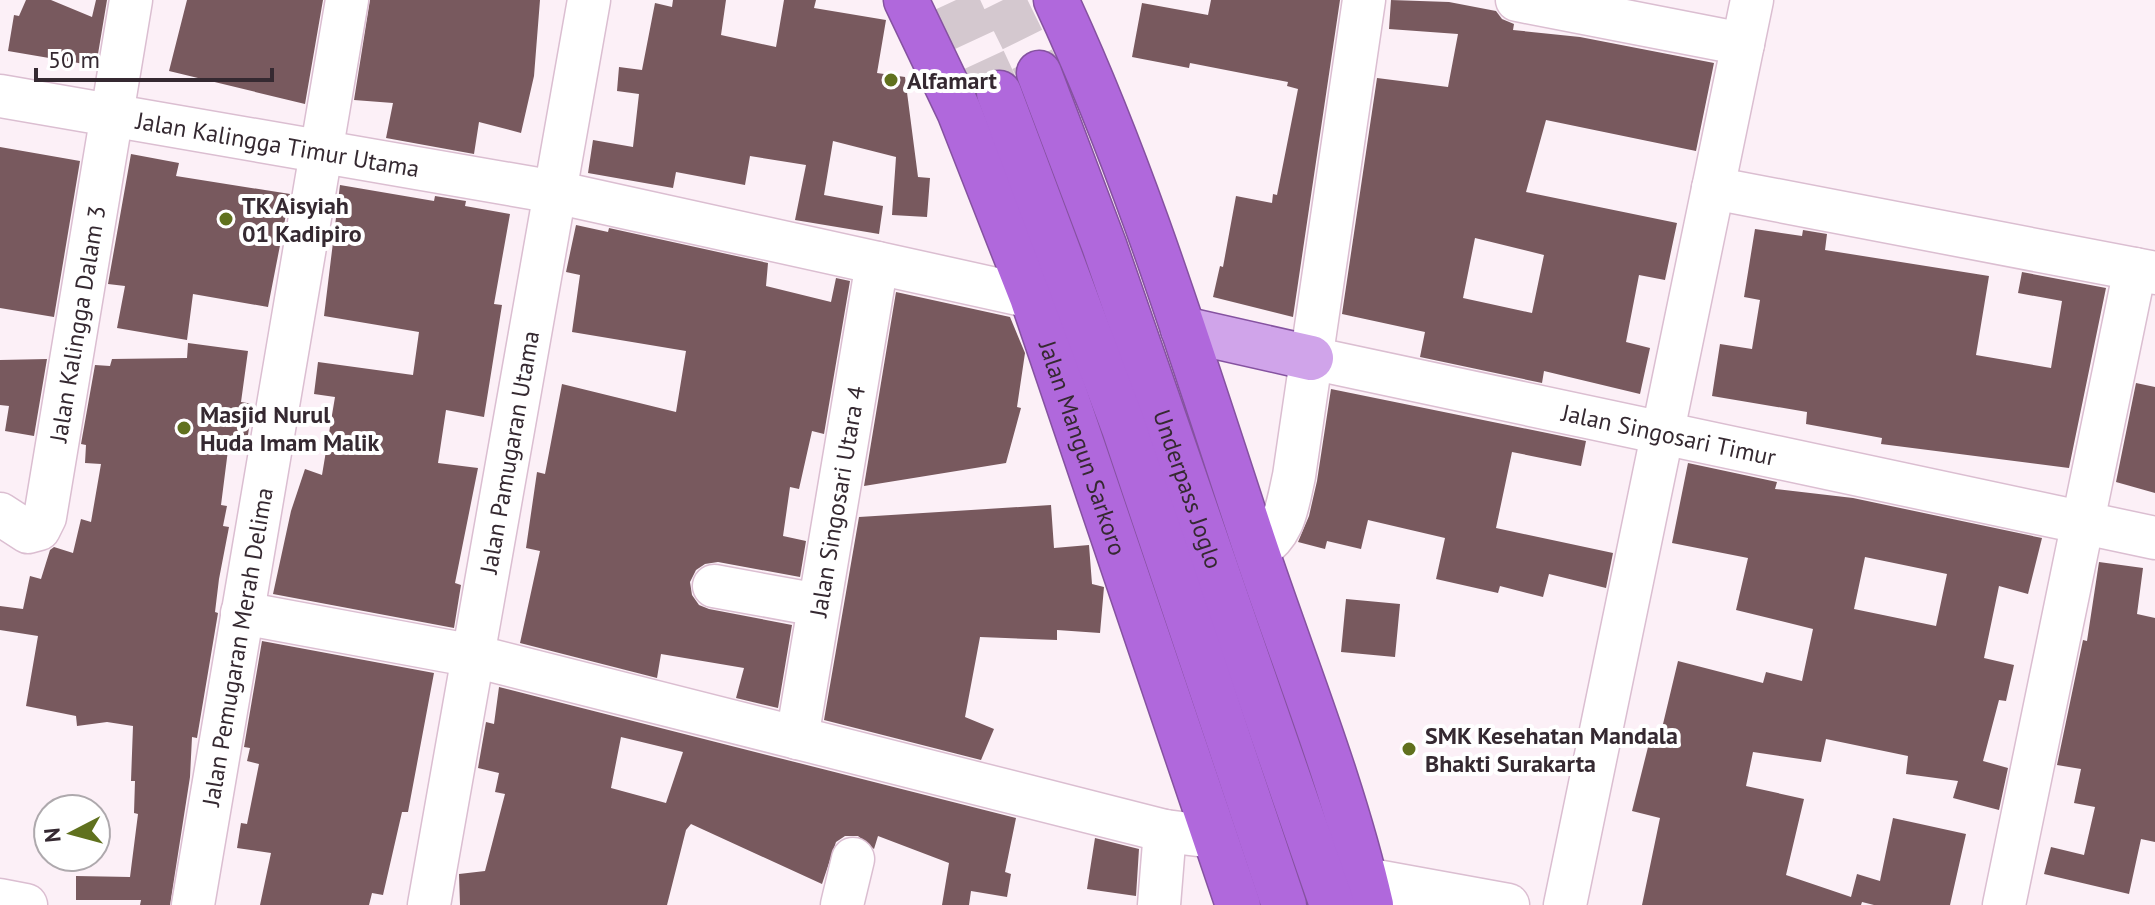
<svg xmlns="http://www.w3.org/2000/svg" width="2155" height="905" font-family="'PT Sans',sans-serif">
<rect width="100%" height="100%" fill="#fcf0f7"/>
<path fill="#78595e" fill-rule="evenodd" d="M26,0h25l41,17 4,-17h11l-11,66 -88,-15 6,-36 5,1z
M187,0h136l-18,104 -136,-33z
M370,0h170l-6,76 -13,57 -42,-11 -5,32 -88,-16 7,-35 -39,-3z
M673,0h53l-5,35 55,12 8,-47h32l-2,8 72,12 -9,53 28,4 13,100 12,1 -3,39 -35,-2 4,-58 -63,-16 -9,54 59,11 -4,28 -84,-14 11,-55 -56,-9 -5,29 -69,-13 -3,16 -85,-15 5,-33 40,7 6,-53 -22,-3 2,-24 23,3 13,-67 17,4z
M1211,0h129l-47,317 -80,-20 7,-31 3,1 13,-71 36,7 1,-9 4,1 21,-106 -11,-3 1,-4 -98,-19 -1,5 -57,-11 10,-54 66,12z
M1391,0l58,2 47,9 6,8 12,5 -1,6 67,7 134,26 -18,88 -150,-31 -20,72 151,31 -12,57 -26,-5 -13,67 24,6 -10,46 -96,-23 -2,12 -122,-26 5,-25 -83,-18 35,-236 71,9 10,-53 -69,-5zM1475,238l69,17 -12,58 -69,-15z
M0,147l80,14 -26,156 -54,-9z
M131,154l48,9 -3,13 114,18 -22,113 -75,-13 -6,46 -70,-12 8,-42 -17,-2z
M340,185l94,16 1,-5 31,5 -1,5 45,8 -16,90 8,1 -18,112 -38,-7 -8,53 40,5 -23,115 6,2 -7,43 -181,-34 18,-83 14,-42 17,6 13,-78 -21,-3 4,-32 95,13 6,-43 -95,-16z
M576,225l32,7 1,-4 159,35 -2,23 65,16 5,-24 14,3 -26,153 -12,-3 -13,58 -9,-2 -7,49 23,5 -6,36 -82,-15 -13,2 -9,6 -6,12 2,13 7,10 10,4 83,16 -14,83 -42,-10 8,-30 -83,-14 -4,24 -137,-35 20,-92 -14,-3 11,-76 8,2 17,-90 114,28 10,-61 -114,-19 8,-57 -14,-3z
M1755,229l47,7 1,-6 24,4 -2,16 164,26 -13,79 75,13 11,-67 -44,-8 4,-21 84,16 -37,180 -188,-24 1,-6 -76,-14 1,-12 -95,-16 8,-52 32,5 8,-49 -16,-3z
M896,292l114,25 15,36 -8,54 4,1 -15,55 -142,23z
M188,343l60,8 -7,51 12,2 -8,49 -17,-3 -7,55 6,1 -4,20 6,1 -10,52 -4,33 3,1 -21,125 -5,-1 -2,40 -20,128h-30l1,-5h-65v-24l54,1 8,-63 -4,-1 1,-32h-4l2,-55 -26,-4 -30,4 -1,-10 -50,-10 12,-70 -38,-6v-24l23,3 7,-33 11,3 9,-29 4,-3 19,6 8,-34 10,3 10,-58 -16,-1 1,-18 -5,-1 14,-79 15,1 2,-7 75,-1z
M47,359l-13,77 -29,-5 4,-25 -9,-1v-45z
M2136,383l19,4v106l-39,-11z
M1331,389l255,52 -5,25 -69,-14 -16,76 117,25 -7,35 -57,-14 -6,23 -43,-11 -2,7 -62,-14 9,-41 -77,-18 -7,29 -34,-8 -2,8 -27,-7 11,-26 8,-35z
M1688,463l89,19 -2,7 78,9 189,40 -14,56 -29,-8 -15,72 30,7 -8,36 -7,-1 -16,61 25,7 -9,42 -46,-12 5,-17 -52,-7 2,-18 -82,-17 -5,23 -68,-10 -7,34 58,13 -18,76 65,22 6,-23 23,7 13,-63 73,16 -16,71h-76l-12,-3 -1,3h-219l18,-87 -28,-7 17,-68 9,2 20,-84 85,22 3,-11 36,9 11,-52 -77,-19 12,-52 -76,-15zM1865,557l82,17 -11,52 -82,-17z
M1051,505l3,43 35,-3 3,39 12,3 -4,46 -43,-3v10l-77,-3 -15,80 29,12 -13,31 -157,-40 35,-203z
M2099,562l44,6 -6,46 18,4v224l-14,-3 -12,55 -85,-20 7,-27 33,8 11,-48 -21,-4 7,-34 -24,-4 26,-125 4,1z
M1346,599l54,5 -5,53 -54,-5z
M262,641l172,32 -26,139h-6l-19,83 -11,-2 -3,12h-109l11,-52 -34,-5 4,-25 6,1 12,-60 -12,-3 3,-13 -6,-1z
M499,687l517,131 -11,54 6,2 -4,23 -36,-6 -2,14h-27l7,-42 -71,-27 -4,13 -16,-13h-13l-9,6 -14,42 -131,-60 -5,6 -19,75h-207l-1,-31 26,-3 20,-77 -10,-2 4,-19 -21,-5 8,-46 8,2zM621,737l62,15 -17,51 -55,-15z
M1095,838l44,11 -3,47 -49,-7z"/>
<g fill="none" stroke-linecap="round" stroke-linejoin="round">
<path stroke="#d4c8cf" stroke-width="44" stroke-dasharray="44 22" stroke-linecap="butt" d="M956,0l43,93
M1003,0l36,73"/>
<g stroke="#dbbed1" stroke-width="45">
<g id="minor">
<path d="M1517,0l226,44"/>
<path id="s1" d="M0,96l555,96 477,105"/>
<path d="M1713,188l442,85"/>
<path id="s2" d="M1311,358l844,180"/>
<path id="s3" d="M0,514l28,18 11,-3 6,-12 86,-517"/>
<path d="M1256,551c29,-17 31,-44 38,-75l70,-476"/>
<path d="M714,586l104,19"/>
<path d="M242,613l232,43 691,175 49,6"/>
<path id="s4" d="M797,738l80,-475"/>
<path d="M1365,879l143,26"/>
<path d="M0,900l26,5"/>
<path id="s5" d="M193,905l154,-905"/>
<path id="s6" d="M429,905l160,-905"/>
<path d="M842,905l11,-46"/>
<path d="M1159,905l6,-74"/>
<path d="M1565,905l187,-905"/>
<path d="M2004,905l131,-636"/>
</g>
</g>
<g stroke="#8552a0" stroke-width="47">
<path id="major" d="M1183,329l128,29"/>
</g>
<g stroke="#8552a0" stroke-width="47">
<g id="highway">
<path id="s7" d="M906,0l53,111 73,186 206,608"/>
<path d="M1056,0c81,174 137,360 197,541 40,120 90,241 118,364"/>
<path id="s8" d="M1039,73l65,172 228,660"/>
<path d="M999,93l125,335 160,477"/>
</g>
</g>
<use href="#minor" stroke="#fff" stroke-width="42"/>
<use href="#major" stroke="#d0a4ea" stroke-width="44"/>
<use href="#highway" stroke="#b068dc" stroke-width="44"/>
</g>
<g fill="#60711e" stroke="#fff" stroke-width="3">
<circle cx="891" cy="80" r="8"/>
<circle cx="226" cy="219" r="8"/>
<circle cx="184" cy="428" r="8"/>
<circle cx="1409" cy="749" r="8"/>
</g>
<g text-anchor="middle" dominant-baseline="central" stroke-width="8" stroke-linejoin="round" paint-order="stroke">
<g font-size="24" font-weight="bold" fill="#352931" stroke="#fff" text-anchor="start">
<text x="907" y="80">Alfamart</text>
<text x="242" y="205">TK Aisyiah<tspan x="242" dy="28">01 Kadipiro</tspan></text>
<text x="200" y="414">Masjid Nurul<tspan x="200" dy="28">Huda Imam Malik</tspan></text>
<text x="1425" y="735">SMK Kesehatan Mandala<tspan x="1425" dy="28">Bhakti Surakarta</tspan></text>
</g>
<g font-size="24" fill="#352931" stroke="#fff">
<text stroke="none"><textPath href="#s1" startOffset="282">Jalan Kalingga Timur Utama</textPath></text>
<text stroke="none"><textPath href="#s3" startOffset="254">Jalan Kalingga Dalam 3</textPath></text>
<text stroke="none"><textPath href="#s2" startOffset="366">Jalan Singosari Timur</textPath></text>
<text stroke="none"><textPath href="#s7" startOffset="482">Jalan Mangun Sarkoro</textPath></text>
<text stroke="none"><textPath href="#s6" startOffset="460">Jalan Pamugaran Utama</textPath></text>
<text stroke="none"><textPath href="#s8" startOffset="442">Underpass Joglo</textPath></text>
<text stroke="none"><textPath href="#s4" startOffset="240">Jalan Singosari Utara 4</textPath></text>
<text stroke="none"><textPath href="#s5" startOffset="262">Jalan Pemugaran Merah Delima</textPath></text>
</g>
</g>
<g transform="translate(72 833) rotate(264)"><circle r="38" fill="#ffffff" stroke="#aea9ad" stroke-width="2"/>
<path d="M0-6L14 30L0 20L-14 30Z" fill="#60711e"/>
<text y="-12" font-size="22" font-weight="bold" text-anchor="middle" fill="#352931">N</text>
</g>
<path d="M36 68v12h236v-12" fill="none" stroke="#352931" stroke-width="4"/>
<text x="48" y="68" font-size="24" fill="#352931" stroke="#ffffff" stroke-width="6" paint-order="stroke">50 m</text>
</svg>
